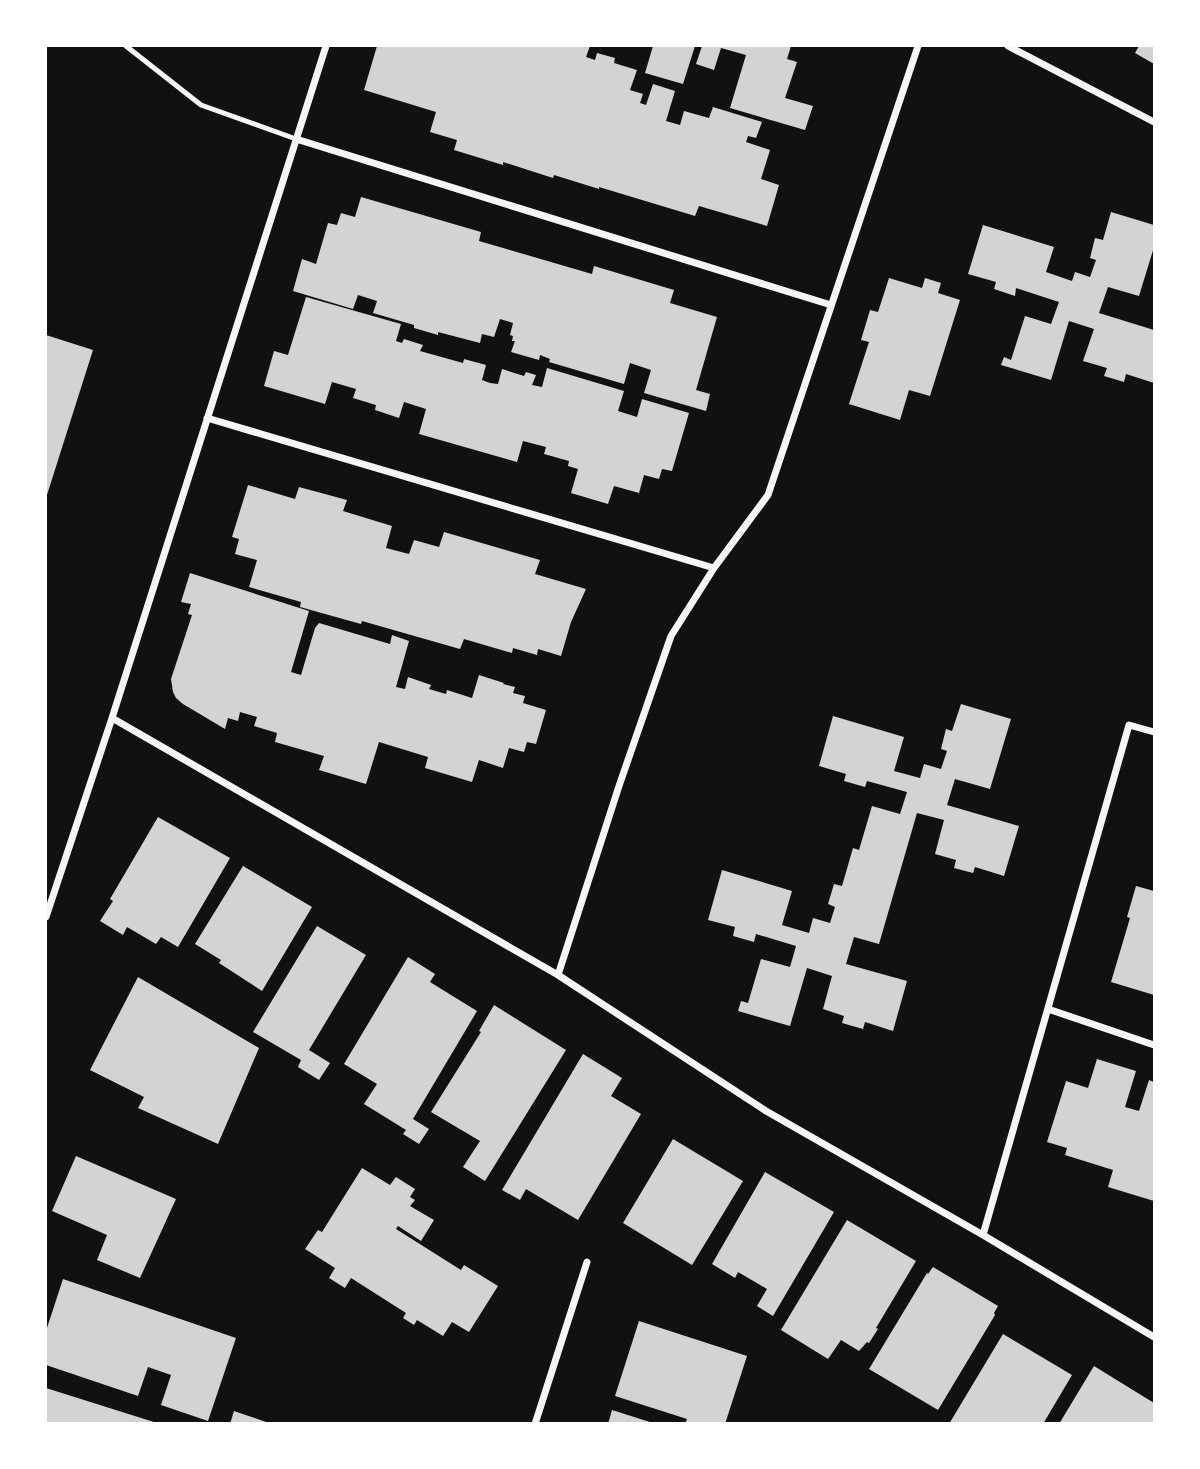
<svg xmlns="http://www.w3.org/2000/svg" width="1200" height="1469" font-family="'DM Sans',sans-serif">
<rect width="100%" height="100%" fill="#111"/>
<path fill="#d3d3d3" d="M377,46h213l-4,11 9,3 2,-7 18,5 -1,5 23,7 -7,20 13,4 -3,9 6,2 7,-21 22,7 -9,30 14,4 4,-14 25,7 4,-11 49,15 -6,16 -8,-2 -2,6 24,8 -9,29 18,6 -12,41 -68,-20 -4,10 -96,-29v2l-45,-14 -1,3 -50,-16v3l-49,-15 3,-10 -27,-8 6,-20 -72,-22z
M653,46h42l-12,38 -38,-11z
M702,46h89l-4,13 10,3 -12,36 28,8 -8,24 -75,-22 16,-53 -25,-7 -7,22 -18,-6z
M1139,46h15v18l-19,-11z
M361,197l120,35 -2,9 113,33 2,-8 80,24 -4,13 47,14 -21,73 14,4 -4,17 -62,-18 7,-23 -21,-7 -6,21 -75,-22 1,-3 -10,-4 -1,5 -28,-8 4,-11h-3l1,-5 -3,-1 3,-12 -3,-1 -10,-3 -6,18 -12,-3 -2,9 -42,-11v3l-24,-7v-3l-41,-12 4,-12 -19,-6 -5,14 -60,-18 9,-32 14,5 12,-41 9,2 4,-12 14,4z
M1111,212l43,13v22l-15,49 -31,-9 -9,26 55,17v53l-28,-9 -2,8 -20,-6 3,-8 -24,-7 11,-32 -25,-8 -18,59 -50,-15 3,-8 7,3 14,-44 26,8 8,-22 -43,-14 -1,8 -21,-7 2,-7 -28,-8 15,-49 71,22 -8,25 26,9 3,-9 15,5 6,-17 -6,-2 5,-20 8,2z
M889,278l33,10 3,-10 16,5 -3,10 22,7 -30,96 -21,-6 -9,30 -51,-16 20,-62 -8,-2 9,-30 8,2z
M306,297l95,27 -5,17 6,2 2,-4 19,6 -3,6 43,12 1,-4 22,6 -4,15 8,3 8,1 4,-15 22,7 2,-4 10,3 -4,10 10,2 5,-19 77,23 -6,20 19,6 5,-18 47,14 -17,58 -10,-2 -3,10 -15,-4 -5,18 -25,-7 -6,18 -37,-11 7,-24 -10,-3 1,-5 -25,-7 2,-7 -23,-6 -6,21 -98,-28 7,-25 -22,-7 -5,16 -24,-8 1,-5 -23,-7 3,-9 -24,-7 -7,22 -61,-18 10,-35 14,4z
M46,335l47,15 -47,148z
M248,485l47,14 4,-12 48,13 -4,11 49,15 -6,22 23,6 5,-14 25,7 5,-15 96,28 -5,14 51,15 -15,33 -10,34 -23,-7 -1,6 -24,-7 -1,5 -48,-14 -4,10 -98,-28 -1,3 -61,-17 1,-5 -52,-15 8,-27 -22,-6 4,-15 -7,-2z
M190,573l119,38 -18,61 10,3 14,-47 4,-5 71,21 2,-9 17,6 -13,46 9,2 3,-12 23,8 -2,4 17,5 1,-4 25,8 7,-23 25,8 -1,1 12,3 -2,6 12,3 -2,7 23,7 -10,34 -9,-2 -3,10 -15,-4 -6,20 -24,-8 -7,22 -47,-14 3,-11 -49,-15 -13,42 -47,-14 5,-14 -49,-14 2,-9 -23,-7 3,-9 -17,-5 -2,9 -10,-3 -3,11 -42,-25 -7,-6 -3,-6 -2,-13 21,-64 -4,-1 3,-10 -10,-2z
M961,704l50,15 -21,70 -35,-10 -8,26 72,21 -15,50 -29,-9 -2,6 -19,-5 2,-8 -21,-6 9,-34 -27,-7 -38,131 -25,-7 -8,27 61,17 -14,50 -28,-9 -2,7 -21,-6 2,-7 -21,-7 9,-33 -25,-8 -17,58 -52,-15 3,-10 7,2 13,-44 29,8 6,-21 -40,-12 -2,8 -21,-6 2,-9 -27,-7 14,-50 70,21 -10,34 27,8 4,-15 17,5 5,-16 -7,-3 6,-20 8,2 11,-38 6,2 13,-44 28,8 7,-22 -40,-11 -2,6 -21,-6 2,-7 -27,-8 14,-50 71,21 -10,34 26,7 4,-14 17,5 6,-18 -6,-2 5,-20 6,2z
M158,817l72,41 -52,89 -17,-10 -5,7 -29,-17 -4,8 -23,-14 13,-20 -3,-2z
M243,866l69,41 -50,84 -43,-28 2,-3 -26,-16z
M1136,886l18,5v104l-43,-13 19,-64 -3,-1z
M317,926l49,29 -57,95 21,13 -11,17 -21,-13 3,-7 -48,-28z
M408,957l27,17 -5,8 47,29 -64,108 16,10 -10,15 -16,-10 3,-4 -42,-26 13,-20 -33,-20z
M138,977l121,71 -41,96 -80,-36 6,-11 -54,-27z
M494,1005l72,45 -81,131 -22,-14 17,-26 -49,-29 50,-80 -2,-1z
M583,1054l39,24 -11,18 30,18 -63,106 -52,-31 -6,11 -18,-10z
M1097,1059l39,12 -11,36 14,4 10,-31 5,2v119l-46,-14 5,-17 -48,-15 2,-7 -20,-6 19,-61 22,7z
M673,1139l70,42 -51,84 -69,-42z
M76,1156l100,43 -36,79 -43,-18 10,-25 -55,-24z
M362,1168l28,17 6,-8 19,12 -5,8 5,3 -5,6 24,14 -13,21 -23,-15 -2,3 65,41 3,-5 34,21 -29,46 -17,-10 -9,14 -26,-16 -3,5 -11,-7 3,-5 -55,-35 -6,10 -16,-10 6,-10 -30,-19 13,-19 4,2z
M765,1172l69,40 -61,104 -16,-10 10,-17 -29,-17 -3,6 -23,-14z
M847,1220l69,41 -40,67 2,1 -9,14 -2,-1 -8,9 -18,-11 -13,19 -47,-29z
M933,1267l65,39 -4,7 1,2 -57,95 -69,-41 58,-96 1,1z
M63,1279l173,59 -28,83 -47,-16 10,-30 -23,-8 -10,29 -92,-31v-34z
M639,1321l108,35 -22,68h-40l2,-5 -72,-23z
M1003,1334l69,41 -29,49h-94z
M1094,1366l60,37v21h-95z
M46,1388l111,35 -1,1h-110z
M612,1410l41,13v1h-45z
M234,1411l35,12v1h-39z"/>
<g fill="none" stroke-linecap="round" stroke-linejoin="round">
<path stroke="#f5f5f5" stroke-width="5" d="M126,46l75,59 95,34"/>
<path stroke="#f5f5f5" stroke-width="7" d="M1008,46l146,76
M296,139l535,166
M207,418l507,150
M112,718l446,257 208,136 217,124 171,102
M46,917l66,-199 214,-672
M558,975l61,-189 52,-150 43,-68 54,-73 150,-449
M1048,1009l106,36
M983,1235l146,-510 25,7
M535,1424l52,-162"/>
</g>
<rect width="1200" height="1469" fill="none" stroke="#ffffff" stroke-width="94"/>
</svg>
